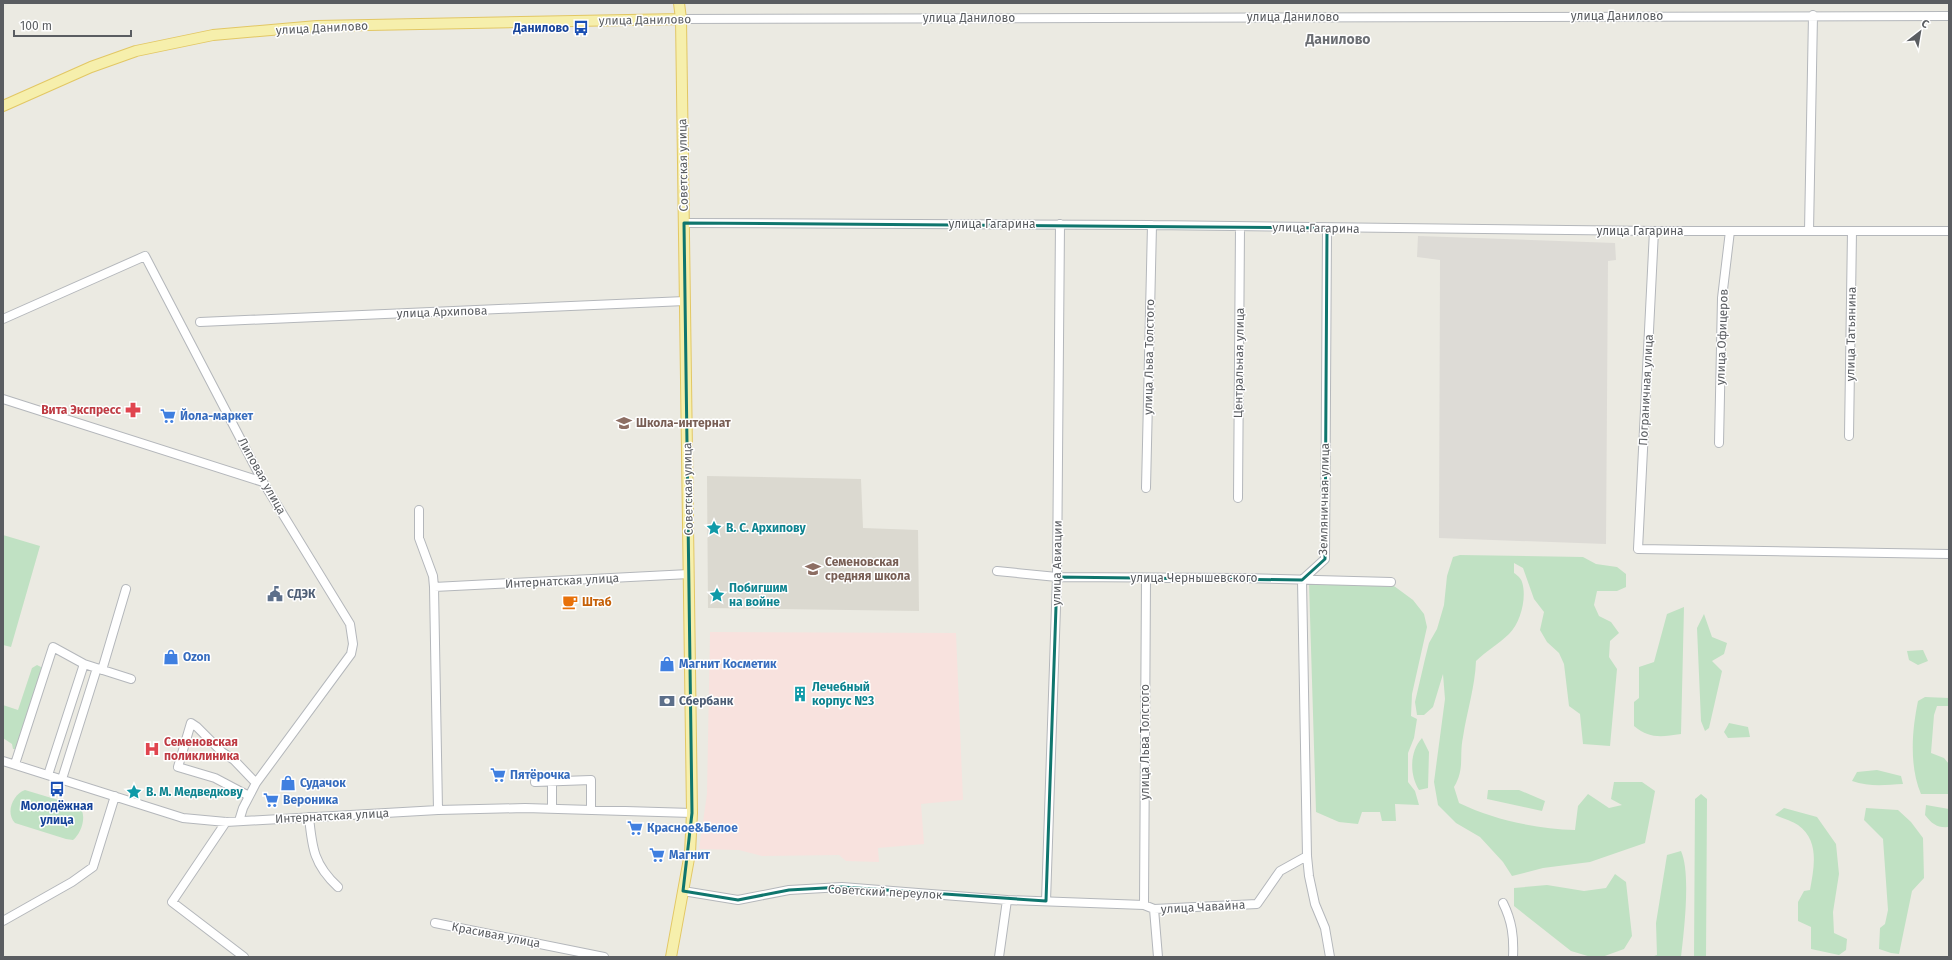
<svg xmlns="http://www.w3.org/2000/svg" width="1952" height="960" viewBox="0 0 1952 960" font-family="'Fira Sans',sans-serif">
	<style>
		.industrial { fill: #dddbd6 }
		.education { fill: #dbd9d0 }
		.medical { fill: #f8e2de }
		.green { fill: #c0e1c3 }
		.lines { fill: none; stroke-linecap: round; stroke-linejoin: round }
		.minor-casing { stroke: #b4b7bb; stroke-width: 10 }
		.major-casing { stroke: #e2c764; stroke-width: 12 }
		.minor { stroke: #fff; stroke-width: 8 }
		.major { stroke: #f6efac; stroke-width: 10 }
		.marked { fill: none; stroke: #0f766e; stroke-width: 3; stroke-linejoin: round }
		.labels { text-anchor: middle; stroke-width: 3; stroke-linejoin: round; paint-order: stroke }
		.street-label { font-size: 12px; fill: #5a5d61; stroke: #fff }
		.transit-label { font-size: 12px; font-weight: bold; fill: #164399; stroke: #fff; text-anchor: end }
		.health-label { font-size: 12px; font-weight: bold; fill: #be3a42; stroke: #fff; text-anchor: end }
		.shop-label { font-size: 12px; font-weight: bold; fill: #366cbe; stroke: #fff; text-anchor: start }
		.education-label { font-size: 12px; font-weight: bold; fill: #785e54; stroke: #fff; text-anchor: start }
		.culture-label { font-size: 12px; font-weight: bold; fill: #0d838f; stroke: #fff; text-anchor: start }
		.service-label { font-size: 12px; font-weight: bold; fill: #4e5e75; stroke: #fff; text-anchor: start }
		.food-label { font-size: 12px; font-weight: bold; fill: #c56008; stroke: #fff; text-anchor: start }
		.quarter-label { font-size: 14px; font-weight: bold; fill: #6b6e73; stroke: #fff }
	</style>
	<rect width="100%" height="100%" fill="#ebeae2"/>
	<!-- industrial -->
	<path class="industrial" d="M 1418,236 L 1615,243 L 1616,260 L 1608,261 L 1606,544 L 1439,538 L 1440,260 L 1417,257 Z"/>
	<!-- education -->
	<path class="education" d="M 707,476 L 861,479 L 863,528 L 918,530 L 919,611 L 708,608 Z"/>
	<!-- medical -->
	<path class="medical" d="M 710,632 L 956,633 L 963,800 L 921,804 L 924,844 L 878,848 L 879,862 L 846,861 L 839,855 L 762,856 L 739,850 L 699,849 L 707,794 Z"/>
	<!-- green -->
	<path class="green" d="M 3,535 L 40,546 L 11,647 L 3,645 Z
		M 1460,555 L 1583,557 L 1596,564 L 1617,567 L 1626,574 L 1626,587 L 1617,591 L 1597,591 L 1594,605 L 1599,616 L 1611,622 L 1619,633 L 1610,641 L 1609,657 L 1617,669 L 1610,746 L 1583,744 L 1580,714 L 1569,706 L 1564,664 L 1559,653 L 1547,642 L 1540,630 L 1544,612 L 1534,599 L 1523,568 L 1514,563 L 1514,573 C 1517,575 1521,578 1522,582 C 1527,597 1521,622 1509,634 C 1499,644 1486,651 1476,661 C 1475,687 1467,711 1463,737 C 1459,756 1465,769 1454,787 L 1459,803 C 1494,820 1537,829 1575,830 L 1578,806 L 1588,794 L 1609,808 L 1622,805 L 1611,799 L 1614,782 L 1642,782 L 1655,791 L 1645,843 L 1590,862 L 1543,868 L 1512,876 L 1503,862 L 1480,837 L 1456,823 L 1438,805 L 1434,782 L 1445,699 L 1443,674 L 1433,707 L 1424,715 L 1417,715 L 1415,702 L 1425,659 L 1429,643 L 1437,629 L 1444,605 L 1447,576 L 1453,557 Z
		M 1309,583 L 1394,586 L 1413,600 L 1424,614 L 1427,627 L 1412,694 L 1411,716 L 1417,719 L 1414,738 L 1408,753 L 1408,782 L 1415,791 L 1419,805 L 1395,804 L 1396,821 L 1382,821 L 1380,812 L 1362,812 L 1358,824 L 1339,822 L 1316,812 Z
		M 1684,607 L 1681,734 C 1661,737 1650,739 1634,726 L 1634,702 L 1639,698 L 1639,667 L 1654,662 L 1667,614 Z
		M 1704,614 L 1712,637 L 1727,643 L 1724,654 L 1712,661 L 1722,671 L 1709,728 L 1705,731 L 1701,721 L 1697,628 Z
		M 1923,650 L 1928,661 L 1918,665 L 1909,660 L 1907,651 Z
		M 37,665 L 43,668 L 16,749 L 13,749 L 12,744 L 3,738 L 3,705 L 18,710 L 32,668 Z
		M 1925,697 L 1949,698 L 1949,706 L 1937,706 L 1934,715 L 1931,753 L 1944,758 L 1949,764 L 1949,794 L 1921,794 C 1909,766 1912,730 1918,701 Z
		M 1729,723 L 1748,727 L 1750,737 L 1728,738 L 1724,732 Z
		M 1422,738 L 1429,752 L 1428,788 L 1419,790 C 1409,774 1410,751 1422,738 Z
		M 1877,770 L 1901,776 L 1903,784 C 1885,785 1869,787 1852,781 L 1857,772 Z
		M 25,790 L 78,806 C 88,813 82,833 73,840 L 66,839 L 15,823 C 5,813 13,794 25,790 Z
		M 1488,790 L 1519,790 L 1545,801 L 1542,811 L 1487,799 Z
		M 1701,794 L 1707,799 L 1706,957 L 1694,957 L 1695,799 Z
		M 1926,805 L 1949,809 L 1949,827 C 1937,828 1932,824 1925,815 Z
		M 1784,808 L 1817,817 L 1836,844 L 1839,874 L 1833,912 L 1834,933 L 1847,939 L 1846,950 L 1839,955 L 1811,949 L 1811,927 L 1798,921 L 1798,902 L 1804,891 L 1810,890 C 1814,867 1820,841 1798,825 C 1792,821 1782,818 1775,815 Z
		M 1866,808 L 1898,810 L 1911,822 L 1923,838 L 1924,878 L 1912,891 L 1899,954 L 1891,953 L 1879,949 L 1880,928 L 1885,924 L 1888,910 L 1883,839 L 1864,820 Z
		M 1681,851 C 1691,873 1684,931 1681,957 L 1651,957 L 1657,955 L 1656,923 L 1667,855 Z
		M 1615,874 L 1626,882 L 1632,936 L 1624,949 L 1602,957 L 1591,957 L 1571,951 L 1514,906 L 1514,888 L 1547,885 L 1584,891 L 1606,888 Z"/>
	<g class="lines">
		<defs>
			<path id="minor" d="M 681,19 L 1949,16
				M 684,223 L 1152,225 L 1654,231 L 1949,231
				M 1327,228 L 1325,559 L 1302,580 L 1307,856 L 1309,876 L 1315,904 L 1325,928 L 1330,957
				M 1654,231 L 1638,549 L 1949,554
				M 1809,231 L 1813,15
				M 3,319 L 145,256 L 263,482 L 350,624 L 353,644 L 351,654 L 256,783 L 243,808 L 239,821
				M 200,322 L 685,301
				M 3,399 L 263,482
				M 1849,436 L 1852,231
				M 1719,443 L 1722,298 L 1730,231
				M 1146,488 L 1152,225
				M 1238,498 L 1240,227
				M 419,510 L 419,538 L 433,576 L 434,587 L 438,810
				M 997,571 L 1057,577 L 1241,578 L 1391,582
				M 434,587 L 689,574
				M 84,664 L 131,679
				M 102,670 L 126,589
				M 3,761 L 183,818 L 226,822 L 438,810 L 525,808 L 692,813
				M 15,764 L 53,647 L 84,664 L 48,775
				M 62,779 L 97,668
				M 535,782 L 591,780 L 591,810
				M 249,796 L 215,778 L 178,767 L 191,723 L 197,727 L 222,752 L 234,760 L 256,783
				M 552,809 L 552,781
				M 309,817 C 312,848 314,865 338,887
				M 226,822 L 172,902 L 244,957
				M 683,891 L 738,900 L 789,890 L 842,887 L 1007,900 L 1144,905 L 1154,909 L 1257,904 L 1280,871 L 1307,856
				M 1046,901 L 1057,577 L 1060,224
				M 1503,903 C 1512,921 1514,937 1513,957
				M 1144,905 L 1146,579
				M 1154,909 L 1158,957
				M 3,921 L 72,882 L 93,867 L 115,796
				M 435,923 L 604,957
				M 999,957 L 1007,900"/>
			<path id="major" d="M 3,106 L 91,67 L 136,51 L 213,35 L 317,26 L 681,19
				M 671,957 L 690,853 L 692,813 L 681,19 L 679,3"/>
		</defs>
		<!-- minor casing -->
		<use href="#minor" class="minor-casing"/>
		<!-- major casing -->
		<use href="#major" class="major-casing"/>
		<!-- minor -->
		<use href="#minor" class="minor"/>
		<!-- major -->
		<use href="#major" class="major"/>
	</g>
	<!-- marked area -->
	<path class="marked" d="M 684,223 L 1327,228 L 1325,559 L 1302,580 L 1057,577 L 1046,901 L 842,887 L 789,890 L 738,900 L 683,891 L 692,813 Z"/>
	<!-- icons -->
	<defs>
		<symbol id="bus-bare" viewBox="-9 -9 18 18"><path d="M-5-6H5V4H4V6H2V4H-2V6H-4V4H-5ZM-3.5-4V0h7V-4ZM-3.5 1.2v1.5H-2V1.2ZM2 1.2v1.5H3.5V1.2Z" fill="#1a4fb4" stroke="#fff" stroke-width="2.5" paint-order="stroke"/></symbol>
		<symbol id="pharmacy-bare" viewBox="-9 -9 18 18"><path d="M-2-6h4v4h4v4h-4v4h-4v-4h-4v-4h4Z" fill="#e0444e" stroke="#fff" stroke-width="2.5" paint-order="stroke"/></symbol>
		<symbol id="supermarket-bare" viewBox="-9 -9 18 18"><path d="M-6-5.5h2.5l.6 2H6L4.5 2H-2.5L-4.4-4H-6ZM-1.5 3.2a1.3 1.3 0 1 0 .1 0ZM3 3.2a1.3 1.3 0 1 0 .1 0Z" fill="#3f7fe0" stroke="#fff" stroke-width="2.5" paint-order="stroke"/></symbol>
		<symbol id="school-bare" viewBox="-9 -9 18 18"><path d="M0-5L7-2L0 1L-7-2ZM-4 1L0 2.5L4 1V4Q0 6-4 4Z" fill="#8d6e63" stroke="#fff" stroke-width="2.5" paint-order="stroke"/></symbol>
		<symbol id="sight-bare" viewBox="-9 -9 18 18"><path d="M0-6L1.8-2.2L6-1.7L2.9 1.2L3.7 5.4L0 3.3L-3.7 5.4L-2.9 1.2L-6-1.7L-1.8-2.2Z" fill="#0f9aa8" stroke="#fff" stroke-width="2.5" paint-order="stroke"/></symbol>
		<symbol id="civic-bare" viewBox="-9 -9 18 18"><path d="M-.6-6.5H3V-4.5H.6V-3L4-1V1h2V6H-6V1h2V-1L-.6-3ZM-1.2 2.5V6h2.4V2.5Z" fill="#5c6f8a" stroke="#fff" stroke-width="2.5" paint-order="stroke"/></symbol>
		<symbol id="cafe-bare" viewBox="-9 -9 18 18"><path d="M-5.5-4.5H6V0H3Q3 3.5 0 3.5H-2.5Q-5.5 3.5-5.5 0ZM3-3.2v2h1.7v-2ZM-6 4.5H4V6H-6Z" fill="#e8710a" stroke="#fff" stroke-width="2.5" paint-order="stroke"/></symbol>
		<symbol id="shop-bare" viewBox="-9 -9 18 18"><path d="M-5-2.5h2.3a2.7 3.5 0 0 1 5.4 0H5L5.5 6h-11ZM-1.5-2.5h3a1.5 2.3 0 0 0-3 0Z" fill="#3f7fe0" stroke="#fff" stroke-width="2.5" paint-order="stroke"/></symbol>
		<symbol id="building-bare" viewBox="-9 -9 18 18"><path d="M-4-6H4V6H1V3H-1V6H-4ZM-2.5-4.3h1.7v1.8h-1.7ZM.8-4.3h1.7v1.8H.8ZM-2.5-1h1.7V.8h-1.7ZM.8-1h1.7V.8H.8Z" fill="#0f9aa8" stroke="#fff" stroke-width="2.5" paint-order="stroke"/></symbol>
		<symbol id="bank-bare" viewBox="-9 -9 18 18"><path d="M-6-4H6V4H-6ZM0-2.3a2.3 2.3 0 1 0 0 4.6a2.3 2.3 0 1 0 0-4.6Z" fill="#5c6f8a" stroke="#fff" stroke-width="2.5" paint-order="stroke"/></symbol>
		<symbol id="hospital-bare" viewBox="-9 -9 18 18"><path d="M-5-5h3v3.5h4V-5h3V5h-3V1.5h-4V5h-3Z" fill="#e0444e" stroke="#fff" stroke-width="2.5" paint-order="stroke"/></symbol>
	</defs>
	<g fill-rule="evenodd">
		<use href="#bus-bare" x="570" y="17" width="22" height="22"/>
		<use href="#pharmacy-bare" x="122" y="399" width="22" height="22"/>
		<use href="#supermarket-bare" x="157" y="405" width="22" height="22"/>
		<use href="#school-bare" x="613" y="412" width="22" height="22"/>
		<use href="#sight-bare" x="703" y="517" width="22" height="22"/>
		<use href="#school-bare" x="802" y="558" width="22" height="22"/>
		<use href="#civic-bare" x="264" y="583" width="22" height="22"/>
		<use href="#sight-bare" x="706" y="584" width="22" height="22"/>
		<use href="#cafe-bare" x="559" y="591" width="22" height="22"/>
		<use href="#shop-bare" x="160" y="646" width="22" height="22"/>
		<use href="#shop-bare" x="656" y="653" width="22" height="22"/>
		<use href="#building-bare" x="789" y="683" width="22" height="22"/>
		<use href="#bank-bare" x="656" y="690" width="22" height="22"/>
		<use href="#hospital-bare" x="141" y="738" width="22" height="22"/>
		<use href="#supermarket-bare" x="487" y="764" width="22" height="22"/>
		<use href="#shop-bare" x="277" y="772" width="22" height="22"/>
		<use href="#bus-bare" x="46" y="778" width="22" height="22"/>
		<use href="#sight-bare" x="123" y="781" width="22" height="22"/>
		<use href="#supermarket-bare" x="260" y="789" width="22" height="22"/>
		<use href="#supermarket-bare" x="624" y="817" width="22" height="22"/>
		<use href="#supermarket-bare" x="646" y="844" width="22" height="22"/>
	</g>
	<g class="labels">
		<!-- street labels -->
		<g class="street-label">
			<text x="1617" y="20">улица Данилово</text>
			<text x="1293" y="21">улица Данилово</text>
			<text x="969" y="22">улица Данилово</text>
			<text transform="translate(645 20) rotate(-1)" y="4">улица Данилово</text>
			<text transform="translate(322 28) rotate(-3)" y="4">улица Данилово</text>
			<text transform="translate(683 165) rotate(-91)" y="4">Советская улица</text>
			<text x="992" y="228">улица Гагарина</text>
			<text transform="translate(1316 228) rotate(1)" y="4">улица Гагарина</text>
			<text x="1640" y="235">улица Гагарина</text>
			<text transform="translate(442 312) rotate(-2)" y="4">улица Архипова</text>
			<text transform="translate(1851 334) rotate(-89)" y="4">улица Татьянина</text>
			<text transform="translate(1722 337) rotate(-88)" y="4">улица Офицеров</text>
			<text transform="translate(1149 357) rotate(-89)" y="4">улица Льва Толстого</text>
			<text transform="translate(1239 363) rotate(-89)" y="4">Центральная улица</text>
			<text transform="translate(1646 390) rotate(-87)" y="4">Пограничная улица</text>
			<text transform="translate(262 476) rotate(61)" y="4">Липовая улица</text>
			<text transform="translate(688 489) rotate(-91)" y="4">Советская улица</text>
			<text transform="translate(1324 499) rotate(-89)" y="4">Земляничная улица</text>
			<text transform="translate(1057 563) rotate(-89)" y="4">улица Авиации</text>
			<text x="1194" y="582">улица Чернышевского</text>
			<text transform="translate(562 581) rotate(-3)" y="4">Интернатская улица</text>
			<text transform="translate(1145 742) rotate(-90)" y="4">улица Льва Толстого</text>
			<text transform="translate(332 816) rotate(-3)" y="4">Интернатская улица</text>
			<text transform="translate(885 892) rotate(3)" y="4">Советский переулок</text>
			<text transform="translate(1203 907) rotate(-3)" y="4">улица Чавайна</text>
			<text transform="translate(496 935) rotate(11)" y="4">Красивая улица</text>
		</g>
		<!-- transit labels -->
		<g class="transit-label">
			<text x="569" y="32">Данилово</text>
			<text x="57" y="810" text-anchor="middle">Молодёжная<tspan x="57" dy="14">улица</tspan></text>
		</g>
		<!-- health labels -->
		<g class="health-label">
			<text x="121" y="414">Вита Экспресс</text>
			<text x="164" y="746" text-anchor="start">Семеновская<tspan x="164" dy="14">поликлиника</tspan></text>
		</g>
		<!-- shop labels -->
		<g class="shop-label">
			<text x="180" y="420">Йола-маркет</text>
			<text x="183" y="661">Ozon</text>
			<text x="679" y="668">Магнит Косметик</text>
			<text x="510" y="779">Пятёрочка</text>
			<text x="300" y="787">Судачок</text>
			<text x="283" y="804">Вероника</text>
			<text x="647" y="832">Красное&amp;Белое</text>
			<text x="669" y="859">Магнит</text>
		</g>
		<!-- education labels -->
		<g class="education-label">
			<text x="636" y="427">Школа-интернат</text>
			<text x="825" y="566">Семеновская<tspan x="825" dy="14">средняя школа</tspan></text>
		</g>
		<!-- culture labels -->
		<g class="culture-label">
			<text x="726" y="532">В. С. Архипову</text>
			<text x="729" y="592">Побигшим<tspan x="729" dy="14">на войне</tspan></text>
			<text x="812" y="691">Лечебный<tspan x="812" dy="14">корпус №3</tspan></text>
			<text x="146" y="796">В. М. Медведкову</text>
		</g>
		<!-- service labels -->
		<g class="service-label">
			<text x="287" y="598">СДЭК</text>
			<text x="679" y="705">Сбербанк</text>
		</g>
		<!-- food labels -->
		<g class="food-label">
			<text x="582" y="606">Штаб</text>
		</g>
		<!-- quarter labels -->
		<g class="quarter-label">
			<text x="1338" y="44">Данилово</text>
		</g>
	</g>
	<!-- border -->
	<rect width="1952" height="960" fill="none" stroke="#5a5d61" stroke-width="8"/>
	<!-- north arrow -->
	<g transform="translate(1920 32) rotate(31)" stroke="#ffffff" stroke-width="3" paint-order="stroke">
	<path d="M0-3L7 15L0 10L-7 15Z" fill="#5a5d61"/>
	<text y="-6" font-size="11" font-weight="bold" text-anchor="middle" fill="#5a5d61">С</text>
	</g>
	<!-- scale -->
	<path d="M14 30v6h117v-6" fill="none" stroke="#5a5d61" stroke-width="2"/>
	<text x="20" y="30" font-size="12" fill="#5a5d61" stroke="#ffffff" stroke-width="3" paint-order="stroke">100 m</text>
</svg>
